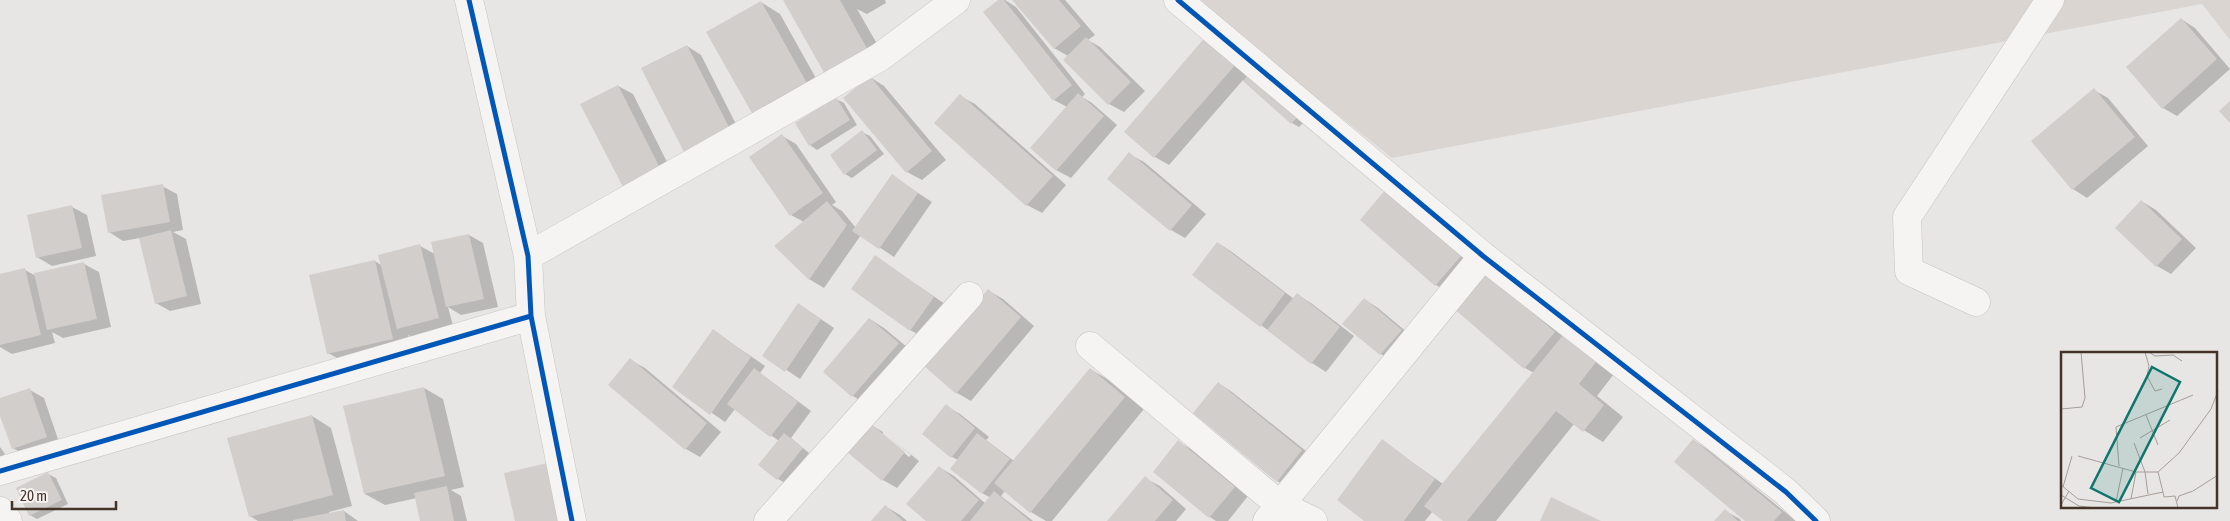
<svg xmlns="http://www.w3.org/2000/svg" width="2230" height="521" viewBox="0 0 2230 521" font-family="'Asap Condensed',sans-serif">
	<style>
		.built { fill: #dbd5d2 }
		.shadow { fill: #0003 }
		.building { fill: #d1cecc }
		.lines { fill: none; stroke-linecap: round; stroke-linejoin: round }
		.minor-casing { stroke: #c6c4c2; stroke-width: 29 }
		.tertiary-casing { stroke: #c6c4c2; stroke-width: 29 }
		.minor { stroke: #f5f4f2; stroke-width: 28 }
		.tertiary { stroke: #f5f4f2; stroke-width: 28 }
		.cycleway-casing { stroke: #f8f3f1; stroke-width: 8 }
		.cycleway { stroke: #0057b8; stroke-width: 5 }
		.inset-road { fill: none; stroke: #a69e99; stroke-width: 1 }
		.view { fill: #0f766e; fill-opacity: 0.15; stroke: #0f766e; stroke-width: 2.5 }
		.inset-edge { fill: none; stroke: #433329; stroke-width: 2.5 }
	</style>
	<rect width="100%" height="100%" fill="#e8e6e4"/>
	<!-- built -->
	<path class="built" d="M 1194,0 L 2230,0 L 2230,40 L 2202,4 L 1392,158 Z"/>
	<!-- shadow -->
	<path class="shadow" d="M 785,0 L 885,0 L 886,3 L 867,14 L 857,9 L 888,63 Z
		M 1000,0 L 1005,0 L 1016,7 L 1085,94 L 1082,97 L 1092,103 L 1117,125 L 1071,178 L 1056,170 L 1067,107 L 1054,100 Z
		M 1014,0 L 1065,0 L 1095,35 L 1088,40 L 1100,47 L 1145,91 L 1124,112 L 1109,104 L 1065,60 L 1068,56 L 1054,48 Z
		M 761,2 L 780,14 L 826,96 L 707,32 Z
		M 2181,19 L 2195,28 L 2230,69 L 2177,116 L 2163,108 Z
		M 1207,37 L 1310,116 L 1299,127 L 1292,123 L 1243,80 L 1169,165 L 1155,157 L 1126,132 Z
		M 687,46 L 701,55 L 744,140 L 701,162 Z
		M 870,77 L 884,86 L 946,160 L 922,180 L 907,172 Z
		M 618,86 L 633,94 L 674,176 L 638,194 Z
		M 2094,90 L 2108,98 L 2148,146 L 2087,198 L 2073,189 Z
		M 960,96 L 975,104 L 1066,185 L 1042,213 L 1027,205 Z
		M 836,99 L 844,103 L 857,125 L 817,150 L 810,145 Z
		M 862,132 L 870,136 L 884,154 L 852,178 L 845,174 Z
		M 782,136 L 796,144 L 836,202 L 832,205 L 842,211 L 856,228 L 892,176 L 932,202 L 894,257 L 861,235 L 824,288 L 809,279 L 804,222 L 791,215 Z
		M 1129,154 L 1144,162 L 1206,214 L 1185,238 L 1171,230 Z
		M 162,186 L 177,194 L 183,230 L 173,232 L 186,239 L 201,304 L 170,311 L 156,303 L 140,238 L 123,241 L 109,232 Z
		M 1386,191 L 1475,264 L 1450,293 L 1436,285 Z
		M 2141,201 L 2156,210 L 2196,248 L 2171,274 L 2157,266 Z
		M 72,207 L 87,215 L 96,256 L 52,266 L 37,257 Z
		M 469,235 L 483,243 L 498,307 L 461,315 L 448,307 L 453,326 L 412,337 L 408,335 L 412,350 L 348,364 L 328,353 L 375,261 L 381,265 L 420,246 L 435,254 Z
		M 1218,243 L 1232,252 L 1294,299 L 1297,295 L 1311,303 L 1354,336 L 1326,372 L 1312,363 L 1194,275 Z
		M 876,257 L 948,306 L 925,338 L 910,330 Z
		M 84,264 L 99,272 L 111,327 L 63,338 L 52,332 L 55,343 L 12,354 L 0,347 L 0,276 L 25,270 L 36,276 Z
		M 1498,280 L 1566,338 L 1614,374 L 1597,396 L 1623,417 L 1603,442 L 1574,424 L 1496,521 L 1445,521 L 1433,511 L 1425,521 L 1366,521 L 1382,441 L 1443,484 L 1534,373 L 1525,368 Z
		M 989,291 L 1003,299 L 1034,326 L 971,401 L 957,393 L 925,366 Z
		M 1364,299 L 1378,308 L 1415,339 L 1395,363 L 1381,354 L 1344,324 Z
		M 812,313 L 834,328 L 800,379 L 764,355 Z
		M 870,319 L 884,328 L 913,352 L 867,405 L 853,396 L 824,372 Z
		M 714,331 L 765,366 L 760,373 L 811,411 L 791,438 L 809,453 L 785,483 L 778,479 L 779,441 L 735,409 L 725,422 L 674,387 Z
		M 630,360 L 645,368 L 721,432 L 700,457 L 686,449 Z
		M 1090,369 L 1109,380 L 1144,409 L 1052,521 L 1046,521 L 1031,512 L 1005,491 L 1001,496 L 1033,521 L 927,521 L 939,467 L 954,476 L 986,504 L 991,498 L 982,493 L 958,460 L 952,457 L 946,406 L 960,414 L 989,437 L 986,440 L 1014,461 Z
		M 1218,383 L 1232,392 L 1316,459 L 1292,489 L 1277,481 Z
		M 424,388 L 443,399 L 464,487 L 451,490 L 461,496 L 467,521 L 422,521 L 417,498 L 385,505 L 365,494 Z
		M 30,390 L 44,398 L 60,445 L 27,456 L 13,448 L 0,412 L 0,400 Z
		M 312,416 L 331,428 L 352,506 L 329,512 L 329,514 L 344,511 L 358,521 L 258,521 L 250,516 Z
		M 871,425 L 883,432 L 883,435 L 909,457 L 911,455 L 883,432 L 919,461 L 897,488 L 883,480 Z
		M 1693,440 L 1707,449 L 1796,521 L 1747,521 Z
		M 1178,442 L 1193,450 L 1248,496 L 1228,521 L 1216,521 L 1210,517 L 1154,472 Z
		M 0,447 L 5,454 L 0,458 Z
		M 48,474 L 56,478 L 68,504 L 37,519 L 30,515 Z
		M 1145,478 L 1160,486 L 1186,509 L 1176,521 L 1108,521 Z
		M 885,506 L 900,515 L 907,521 L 872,521 Z
		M 1725,511 L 1740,519 L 1741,521 L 1716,521 Z"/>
	<!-- building -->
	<path class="building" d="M 783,0 L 840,0 L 869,52 L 826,76 Z
		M 998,0 L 1004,0 L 1072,85 L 1053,101 L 983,12 Z
		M 1012,0 L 1059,0 L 1081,26 L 1054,49 Z
		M 761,1 L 808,85 L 753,115 L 706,32 Z
		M 2181,18 L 2217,59 L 2162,109 L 2126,67 Z
		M 1207,35 L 1238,62 L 1154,158 L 1124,132 Z
		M 1086,37 L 1131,82 L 1108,105 L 1063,60 Z
		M 687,45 L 731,131 L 685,154 L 641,68 Z
		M 1254,67 L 1303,111 L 1291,124 L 1243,81 Z
		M 870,76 L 932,151 L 906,173 L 843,98 Z
		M 618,85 L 660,168 L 623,187 L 580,104 Z
		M 2094,88 L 2135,137 L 2072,190 L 2031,141 Z
		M 1078,93 L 1104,116 L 1056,171 L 1030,148 Z
		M 960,94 L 1053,176 L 1026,206 L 934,123 Z
		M 836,97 L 850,120 L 809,146 L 795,123 Z
		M 2230,101 L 2230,123 L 2219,111 Z
		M 862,130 L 877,150 L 844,175 L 830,155 Z
		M 782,134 L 823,193 L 790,216 L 749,157 Z
		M 1129,152 L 1192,205 L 1170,231 L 1107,179 Z
		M 892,174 L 918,193 L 879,249 L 852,231 Z
		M 163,184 L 170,222 L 108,233 L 101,195 Z
		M 1386,189 L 1462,255 L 1435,286 L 1360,220 Z
		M 2141,200 L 2182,239 L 2156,267 L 2115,228 Z
		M 827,201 L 847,225 L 809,280 L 774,246 Z
		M 72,205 L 82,248 L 36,258 L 27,215 Z
		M 171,230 L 187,296 L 155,304 L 139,238 Z
		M 469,234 L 484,299 L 446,307 L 431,242 Z
		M 1217,242 L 1285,293 L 1260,327 L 1192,275 Z
		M 420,244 L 439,318 L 397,329 L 378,255 Z
		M 875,255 L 934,297 L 910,331 L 851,289 Z
		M 375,260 L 393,339 L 327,354 L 309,275 Z
		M 84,262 L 97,319 L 47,330 L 34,273 Z
		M 25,268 L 41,335 L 0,345 L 0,274 Z
		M 1483,270 L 1555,332 L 1524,369 L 1452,307 Z
		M 988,289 L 1021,317 L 956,394 L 924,366 Z
		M 1297,293 L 1340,327 L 1311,364 L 1267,330 Z
		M 1364,298 L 1402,330 L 1380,355 L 1342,324 Z
		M 798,303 L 821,319 L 785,372 L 762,356 Z
		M 869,318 L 899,343 L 852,397 L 823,372 Z
		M 713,329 L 751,357 L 710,415 L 672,387 Z
		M 1563,335 L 1596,362 L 1579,384 L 1604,405 L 1583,432 L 1556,411 L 1467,521 L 1443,521 L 1424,506 Z
		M 630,358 L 707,423 L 685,450 L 608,385 Z
		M 754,368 L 798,402 L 770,437 L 727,404 Z
		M 1090,368 L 1125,397 L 1030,513 L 994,483 Z
		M 1218,382 L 1302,450 L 1277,482 L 1193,413 Z
		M 424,387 L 445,476 L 364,494 L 343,406 Z
		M 30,388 L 47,437 L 12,449 L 0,416 L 0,398 Z
		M 946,404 L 975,428 L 951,458 L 922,434 Z
		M 312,415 L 333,495 L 249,517 L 227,438 Z
		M 871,424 L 905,452 L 882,481 L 847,452 Z
		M 784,433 L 803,448 L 777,480 L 758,465 Z
		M 977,433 L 1010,459 L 982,494 L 950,469 Z
		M 1382,439 L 1435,479 L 1404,521 L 1364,521 L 1337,500 Z
		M 1693,439 L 1782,512 L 1774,521 L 1745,521 L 1674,462 Z
		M 1178,440 L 1235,487 L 1209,518 L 1153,472 Z
		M 548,463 L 560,521 L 515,521 L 504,473 Z
		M 939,466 L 979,500 L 961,521 L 926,521 L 906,504 Z
		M 48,472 L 62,500 L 29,516 L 16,488 Z
		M 1145,476 L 1173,500 L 1155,521 L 1107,521 Z
		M 447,486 L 454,521 L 420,521 L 414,493 Z
		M 994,491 L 1030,521 L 970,521 Z
		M 1551,497 L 1601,521 L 1540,521 Z
		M 885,505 L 903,521 L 871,521 Z
		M 1725,509 L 1738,521 L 1714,521 Z
		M 344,510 L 346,521 L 293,521 L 293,520 Z"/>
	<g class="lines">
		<defs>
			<path id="minor" d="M 469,0 L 528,256 L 531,316 L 572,521
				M 1178,0 L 1483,256 L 1786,492 L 1816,521
				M 528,256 L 880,57 L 956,0
				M 1976,302 L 1909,271 L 1907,217 L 2050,0
				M 1090,346 L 1281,506 L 1313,521
				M 0,471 L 531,316
				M 768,521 L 969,296
				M 1267,521 L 1483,256"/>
			<path id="tertiary" d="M 0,511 L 8,521"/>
		</defs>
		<!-- minor casing -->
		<use href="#minor" class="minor-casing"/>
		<!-- tertiary casing -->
		<use href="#tertiary" class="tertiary-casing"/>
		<!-- minor -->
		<use href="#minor" class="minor"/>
		<!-- tertiary -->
		<use href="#tertiary" class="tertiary"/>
		<defs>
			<path id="cycleway" d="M 469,0 L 528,256 L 531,316 L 572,521
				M 1178,0 L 1483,256 L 1786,492 L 1816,521
				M 0,471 L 531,316"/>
		</defs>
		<!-- cycleway casing -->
		<use href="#cycleway" class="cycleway-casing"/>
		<!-- cycleway -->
		<use href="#cycleway" class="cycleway"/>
	</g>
	<!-- overview -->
	<g transform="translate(2061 352)">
		<rect width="156" height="156" fill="#e8e6e4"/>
		<path class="inset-road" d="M 84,0 L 88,14 L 86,24 L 94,39 L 101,37M 88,0 L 94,4 L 112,3 L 121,9M 0,57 L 21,55 L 24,46 L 20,0M 85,63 L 97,93M 79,86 L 109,68M 73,91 L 84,120 L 87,142M 17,104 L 75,120 L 97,120M 58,114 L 55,75 L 132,43M 0,133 L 17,147 L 50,151 L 102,140 L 97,120 L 118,101 L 150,57 L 157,39M 2,135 L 11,104M 102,140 L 103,145 L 114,144 L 117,156M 0,143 L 18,154 L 34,156M 70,147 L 75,120M 116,149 L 118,144 L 132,139 L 157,123M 55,150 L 62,116M 0,153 L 8,139"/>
		<path class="view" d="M 91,15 L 119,30 L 58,150 L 30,136 Z"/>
		<rect width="156" height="156" class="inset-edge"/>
	</g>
	<!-- scale -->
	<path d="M12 501v8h104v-8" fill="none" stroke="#433329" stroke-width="2.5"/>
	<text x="20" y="501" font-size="15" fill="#433329" stroke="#f8f3f1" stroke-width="4" paint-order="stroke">20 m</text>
</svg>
